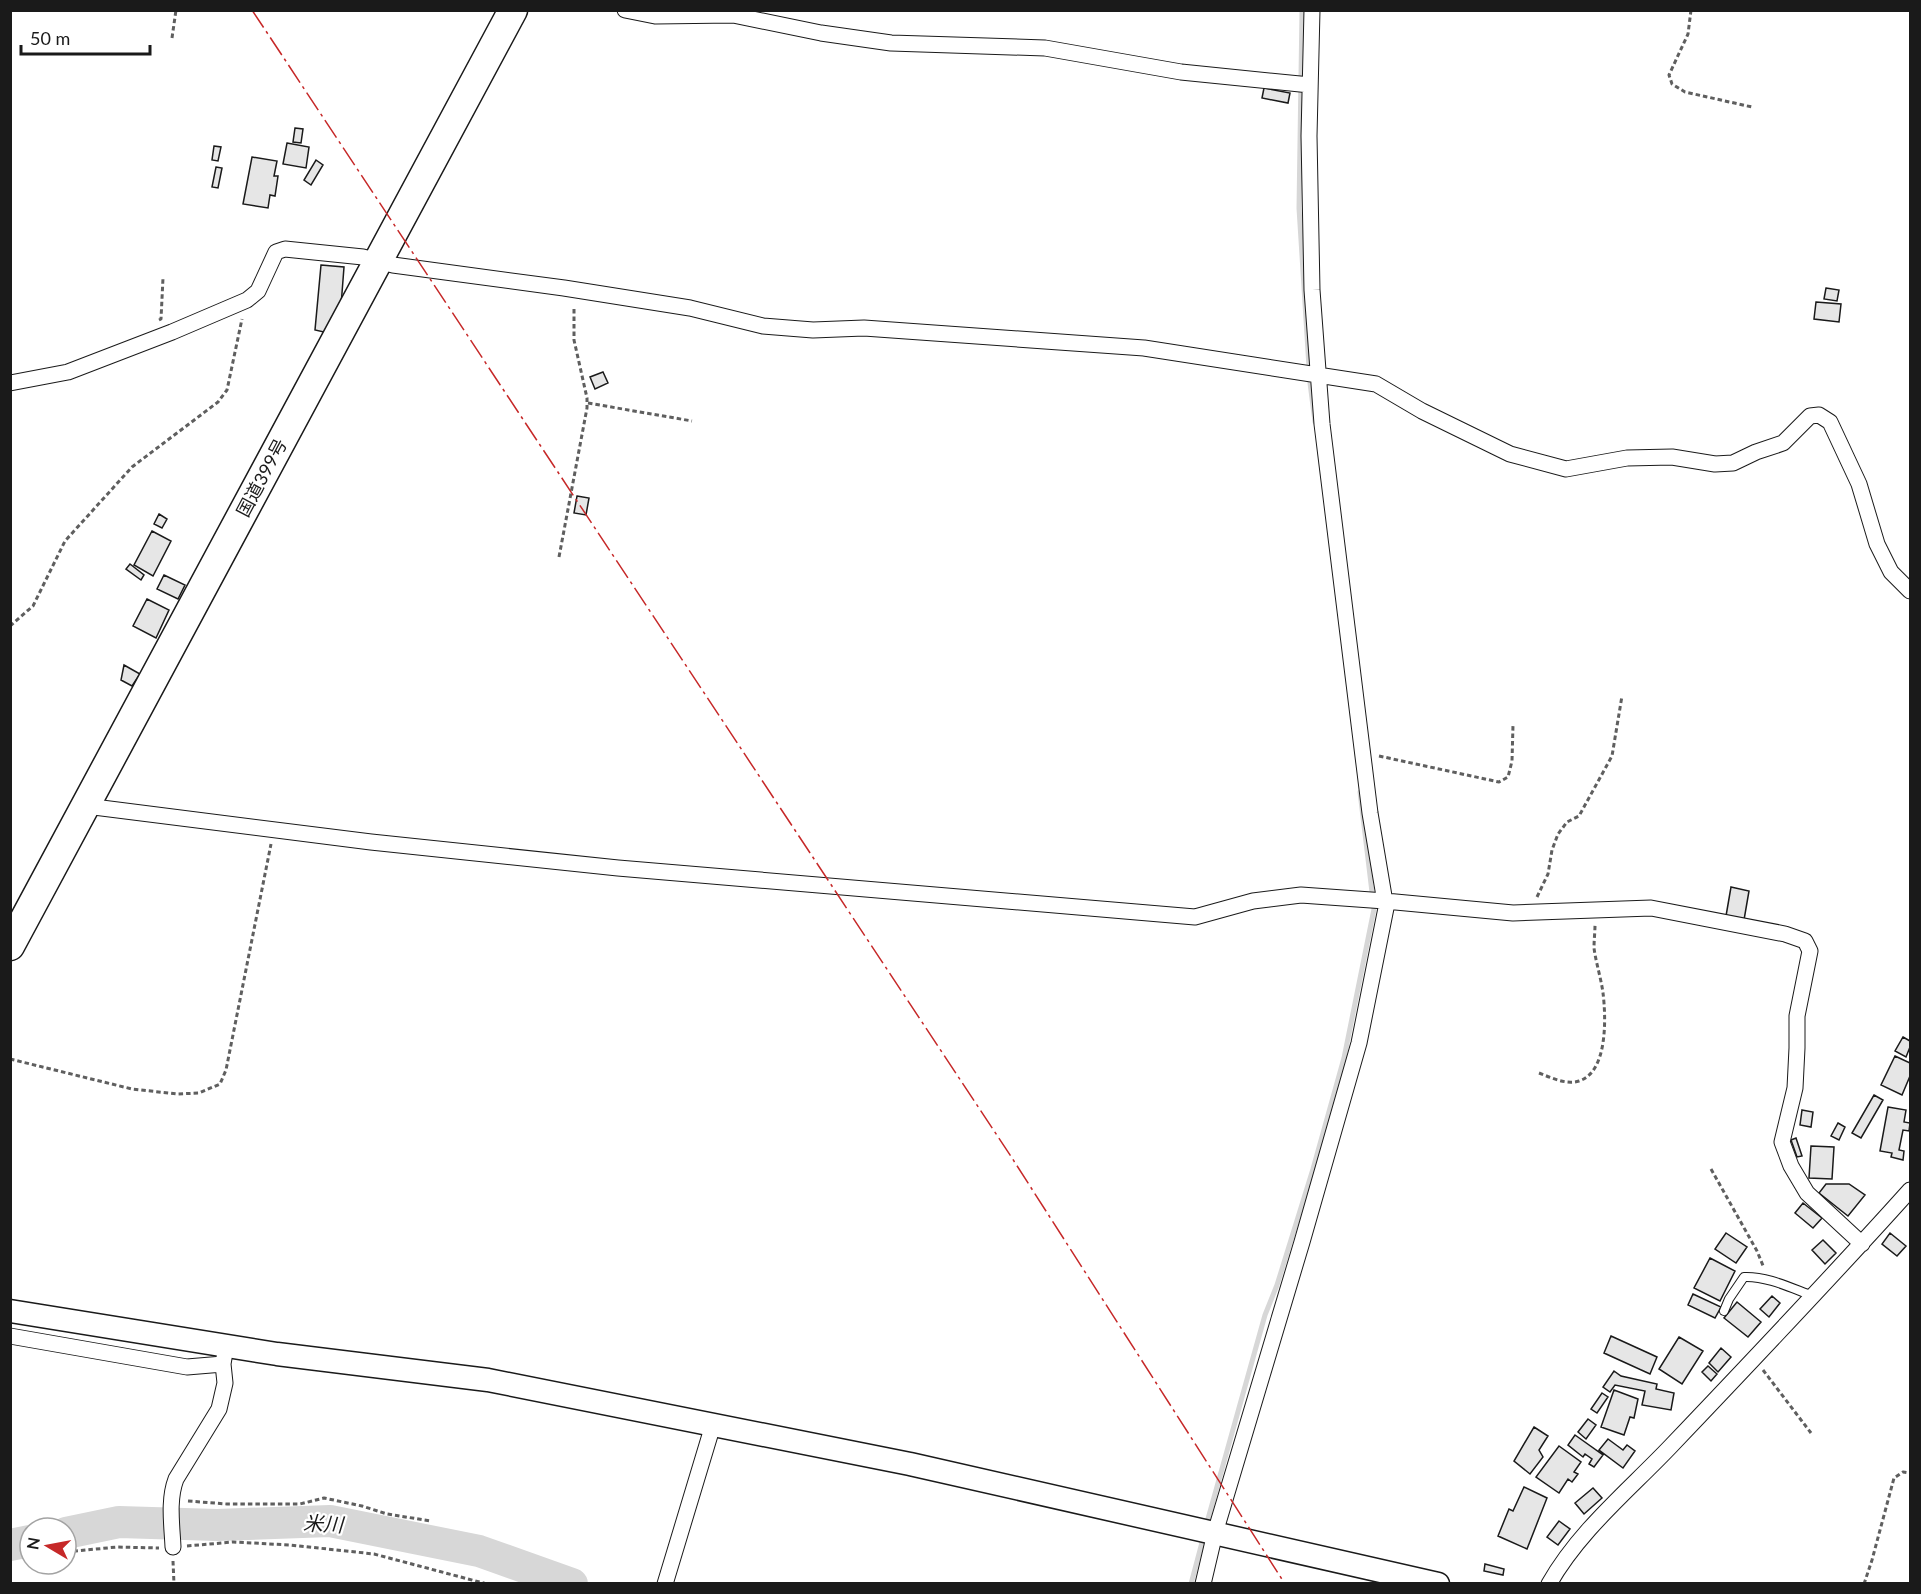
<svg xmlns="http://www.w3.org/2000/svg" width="1921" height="1594" viewBox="0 0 1921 1594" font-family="Lato,'Noto Sans JP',sans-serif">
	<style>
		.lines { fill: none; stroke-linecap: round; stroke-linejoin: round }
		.stream { stroke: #d7d7d7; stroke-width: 5 }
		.river { stroke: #d7d7d7; stroke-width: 32 }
		.building { fill: #e6e6e6; stroke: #1a1a1a; stroke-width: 1.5 }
		.lane-casing { stroke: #1a1a1a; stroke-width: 10 }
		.street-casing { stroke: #1a1a1a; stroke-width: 17 }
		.secondary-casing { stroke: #1a1a1a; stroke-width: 25 }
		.highway-casing { stroke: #1a1a1a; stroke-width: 31 }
		.path { stroke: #5f5f5f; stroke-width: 3; stroke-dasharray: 4.5 3; stroke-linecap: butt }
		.lane { stroke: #fff; stroke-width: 8 }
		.street { stroke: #fff; stroke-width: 15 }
		.secondary { stroke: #fff; stroke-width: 22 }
		.highway { stroke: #fff; stroke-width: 28 }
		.power { stroke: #c62828; stroke-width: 1.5; stroke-dasharray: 21 4.5 3 4.5; stroke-linecap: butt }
		.labels { text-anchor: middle; stroke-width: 4.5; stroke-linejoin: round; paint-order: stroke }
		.street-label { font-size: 18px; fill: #1a1a1a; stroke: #fff }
		.water-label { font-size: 20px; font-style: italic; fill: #1a1a1a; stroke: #fff }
	</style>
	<rect width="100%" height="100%" fill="#fff"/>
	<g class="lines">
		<!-- stream -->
		<path class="stream" d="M 1302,10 L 1299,208 L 1310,383 L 1315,422
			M 1206,1526 L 1265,1315 L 1277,1285 L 1313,1169 L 1344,1058 L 1374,909 L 1360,792
			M 1191,1584 L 1204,1535"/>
		<!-- river -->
		<path class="river" d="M 66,1533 L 119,1522 L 217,1525 L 330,1521 L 479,1551 L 572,1584
			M 10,1545 L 30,1541"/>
	</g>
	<!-- building -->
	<path class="building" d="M 1264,88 L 1290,93 L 1288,103 L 1262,98 Z
		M 295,128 L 303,129 L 301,143 L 293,142 Z
		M 287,143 L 309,147 L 306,168 L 283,164 Z
		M 214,146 L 221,147 L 218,161 L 212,160 Z
		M 252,157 L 277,161 L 274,176 L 278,176 L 275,196 L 270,195 L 268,208 L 243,204 Z
		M 316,160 L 323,165 L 311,185 L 304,180 Z
		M 216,167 L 222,168 L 218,188 L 212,187 Z
		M 321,265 L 344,267 L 341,306 L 328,333 L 315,330 Z
		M 1826,288 L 1839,290 L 1837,301 L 1824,299 Z
		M 1816,302 L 1841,304 L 1839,322 L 1814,319 Z
		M 603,372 L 608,383 L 595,389 L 590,377 Z
		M 577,496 L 589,498 L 586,515 L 574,513 Z
		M 159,514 L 167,519 L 162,528 L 154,524 Z
		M 152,531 L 171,541 L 153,576 L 134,565 Z
		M 130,564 L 144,575 L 141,580 L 126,569 Z
		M 164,575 L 185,585 L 178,599 L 157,589 Z
		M 147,599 L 169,610 L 156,638 L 133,626 Z
		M 124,665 L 140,674 L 132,686 L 121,680 Z
		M 1731,887 L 1749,891 L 1744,920 L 1726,916 Z
		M 1903,1037 L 1910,1041 L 1910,1047 L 1906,1057 L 1895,1051 Z
		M 1895,1056 L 1910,1063 L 1910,1076 L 1902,1095 L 1881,1085 Z
		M 1874,1095 L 1883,1100 L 1861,1138 L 1852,1133 Z
		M 1888,1107 L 1906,1110 L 1904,1122 L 1910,1123 L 1909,1131 L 1903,1130 L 1899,1150 L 1904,1151 L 1903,1160 L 1891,1157 L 1892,1153 L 1880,1151 Z
		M 1802,1110 L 1813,1112 L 1811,1127 L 1800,1125 Z
		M 1838,1123 L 1845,1127 L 1839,1140 L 1831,1136 Z
		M 1796,1138 L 1802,1156 L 1797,1157 L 1791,1140 Z
		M 1811,1146 L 1834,1147 L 1832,1179 L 1809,1178 Z
		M 1826,1184 L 1849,1184 L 1865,1195 L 1848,1216 L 1819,1193 Z
		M 1803,1203 L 1822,1218 L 1813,1228 L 1795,1213 Z
		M 1726,1233 L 1747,1247 L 1736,1263 L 1715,1249 Z
		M 1890,1233 L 1906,1246 L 1897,1256 L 1882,1244 Z
		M 1823,1240 L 1836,1253 L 1825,1264 L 1812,1250 Z
		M 1710,1258 L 1735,1271 L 1720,1301 L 1694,1288 Z
		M 1693,1294 L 1721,1307 L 1715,1318 L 1688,1305 Z
		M 1772,1296 L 1780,1303 L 1769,1317 L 1760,1309 Z
		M 1737,1302 L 1761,1322 L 1748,1337 L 1724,1318 Z
		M 1611,1336 L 1657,1357 L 1650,1374 L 1604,1353 Z
		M 1679,1337 L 1703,1351 L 1682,1384 L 1659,1369 Z
		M 1721,1348 L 1731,1357 L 1718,1372 L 1709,1363 Z
		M 1708,1366 L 1717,1374 L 1711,1381 L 1702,1372 Z
		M 1614,1371 L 1621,1376 L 1657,1384 L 1656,1389 L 1674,1393 L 1671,1410 L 1642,1405 L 1645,1391 L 1615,1385 L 1610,1392 L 1603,1387 Z
		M 1614,1390 L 1638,1399 L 1634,1418 L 1630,1417 L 1624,1435 L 1601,1427 Z
		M 1602,1393 L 1608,1397 L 1597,1413 L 1591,1409 Z
		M 1588,1419 L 1596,1425 L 1586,1439 L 1578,1432 Z
		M 1534,1427 L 1548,1436 L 1539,1450 L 1543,1457 L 1530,1474 L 1514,1461 Z
		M 1575,1435 L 1603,1455 L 1594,1467 L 1589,1464 L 1592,1459 L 1585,1454 L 1583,1457 L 1568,1445 Z
		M 1608,1439 L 1623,1450 L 1627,1445 L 1635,1451 L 1623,1468 L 1599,1450 Z
		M 1559,1446 L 1581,1462 L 1574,1472 L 1578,1474 L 1572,1482 L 1568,1479 L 1559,1493 L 1536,1477 Z
		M 1524,1487 L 1547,1498 L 1527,1549 L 1498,1536 L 1509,1509 L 1513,1511 Z
		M 1593,1488 L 1602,1498 L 1584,1514 L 1575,1503 Z
		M 1559,1521 L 1570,1529 L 1558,1545 L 1547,1537 Z
		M 1485,1564 L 1504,1569 L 1503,1575 L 1484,1571 Z"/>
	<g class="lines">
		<defs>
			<path id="lane" d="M 1724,1311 L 1729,1299 L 1744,1277 C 1767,1276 1791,1288 1813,1296"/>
			<path id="street" d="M 625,10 L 655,16 L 733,15 L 821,33 L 891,43 L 1045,48 L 1181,72 L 1310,85
				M 10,383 L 68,372 L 172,332 L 247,300 L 258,291 L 276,252 L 285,249 L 363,257 L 393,265 L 564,288 L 690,308 L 763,326 L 813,330 L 864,328 L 1144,348 L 1376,384 L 1422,411 L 1510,454 L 1566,469 L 1627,458 L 1672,457 L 1715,464 L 1733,463 L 1756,452 L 1783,443 L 1810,416 L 1819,415 L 1830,422 L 1859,484 L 1877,544 L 1891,572 L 1910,591
				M 86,806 L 371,842 L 618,868 L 1195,917 L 1253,901 L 1301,895 L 1385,901 L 1513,913 L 1651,908 L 1785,934 L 1805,941 L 1810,951 L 1797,1016 L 1797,1048 L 1795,1088 L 1782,1142 L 1791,1166 L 1807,1193 L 1862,1244
				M 10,1336 L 187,1367 L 223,1364
				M 173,1547 C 172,1525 168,1500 176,1479 L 219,1409 L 225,1383 L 223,1364 L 226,1346
				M 665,1584 L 713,1425
				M 1203,1584 L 1215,1533 L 1302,1242 L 1359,1043 L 1386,908 L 1370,813 L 1322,424 L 1312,290 L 1309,136 L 1312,10
				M 1549,1584 C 1579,1531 1628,1491 1670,1447 C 1751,1362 1832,1277 1910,1190"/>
			<path id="secondary" d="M 10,1311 L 277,1354 L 488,1380 L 910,1464 L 1438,1584"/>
			<path id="highway" d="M 10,946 L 513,10"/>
		</defs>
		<!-- lane casing -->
		<use href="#lane" class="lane-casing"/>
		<!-- street casing -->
		<use href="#street" class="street-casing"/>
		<!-- secondary casing -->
		<use href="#secondary" class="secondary-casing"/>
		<!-- highway casing -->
		<use href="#highway" class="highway-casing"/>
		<!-- path -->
		<path class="path" d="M 1691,10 L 1688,34 L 1669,75 L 1672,84 L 1685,92 L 1752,107
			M 172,38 L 176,10
			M 159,320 L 161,319 L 163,278
			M 588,403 L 692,421
			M 559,557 L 587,408 L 587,398 L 574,340 L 574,306
			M 10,626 L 33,606 L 65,541 L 132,467 L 218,402 L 227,390 L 242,319
			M 1379,756 L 1499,782 L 1508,777 L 1512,761 L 1513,725
			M 1537,897 L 1548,874 L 1552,850 L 1558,834 L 1567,822 L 1579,816 L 1612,756 L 1622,696
			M 10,1059 L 132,1089 L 177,1094 L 199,1093 L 220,1084 L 226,1070 L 271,844
			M 1539,1073 C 1552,1078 1566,1085 1579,1081 C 1608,1072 1606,1017 1603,993 C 1601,978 1596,963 1594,948 C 1594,940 1595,932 1595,925
			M 1711,1169 L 1757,1251 L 1764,1268
			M 1763,1370 L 1811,1433
			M 188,1501 L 227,1504 L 300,1504 L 324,1498 L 362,1506 L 387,1514 L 431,1521
			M 187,1546 L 233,1542 L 290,1545 L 374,1554 L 487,1584
			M 66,1552 L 117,1547 L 159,1548
			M 173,1561 L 174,1584
			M 1864,1584 L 1872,1560 L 1894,1478 L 1903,1472 L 1910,1473"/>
		<!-- lane -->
		<use href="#lane" class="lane"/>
		<!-- street -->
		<use href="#street" class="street"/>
		<!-- secondary -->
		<use href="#secondary" class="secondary"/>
		<!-- highway -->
		<use href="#highway" class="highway"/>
		<!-- power -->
		<path class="power" d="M 252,10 L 1012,1158 L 1285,1584"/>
	</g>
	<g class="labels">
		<!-- street labels -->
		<g class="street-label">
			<text transform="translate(262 478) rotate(-62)" y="6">国道399号</text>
		</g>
		<!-- water labels -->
		<g class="water-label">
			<text transform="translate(323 1524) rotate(3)" y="7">米川</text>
		</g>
	</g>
	<!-- border -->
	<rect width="1921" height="1594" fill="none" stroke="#1a1a1a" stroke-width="24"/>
	<!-- north arrow -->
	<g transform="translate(48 1546) rotate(280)"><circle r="28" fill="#ffffff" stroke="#a3a3a3" stroke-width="1.5"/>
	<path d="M0-4.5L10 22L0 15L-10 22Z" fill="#c62828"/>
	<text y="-9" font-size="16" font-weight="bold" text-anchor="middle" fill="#1a1a1a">N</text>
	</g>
	<!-- scale -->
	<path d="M21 45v9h129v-9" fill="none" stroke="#1a1a1a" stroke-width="3"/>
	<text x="30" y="45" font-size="18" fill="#1a1a1a" stroke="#ffffff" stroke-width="4.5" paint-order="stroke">50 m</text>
</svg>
